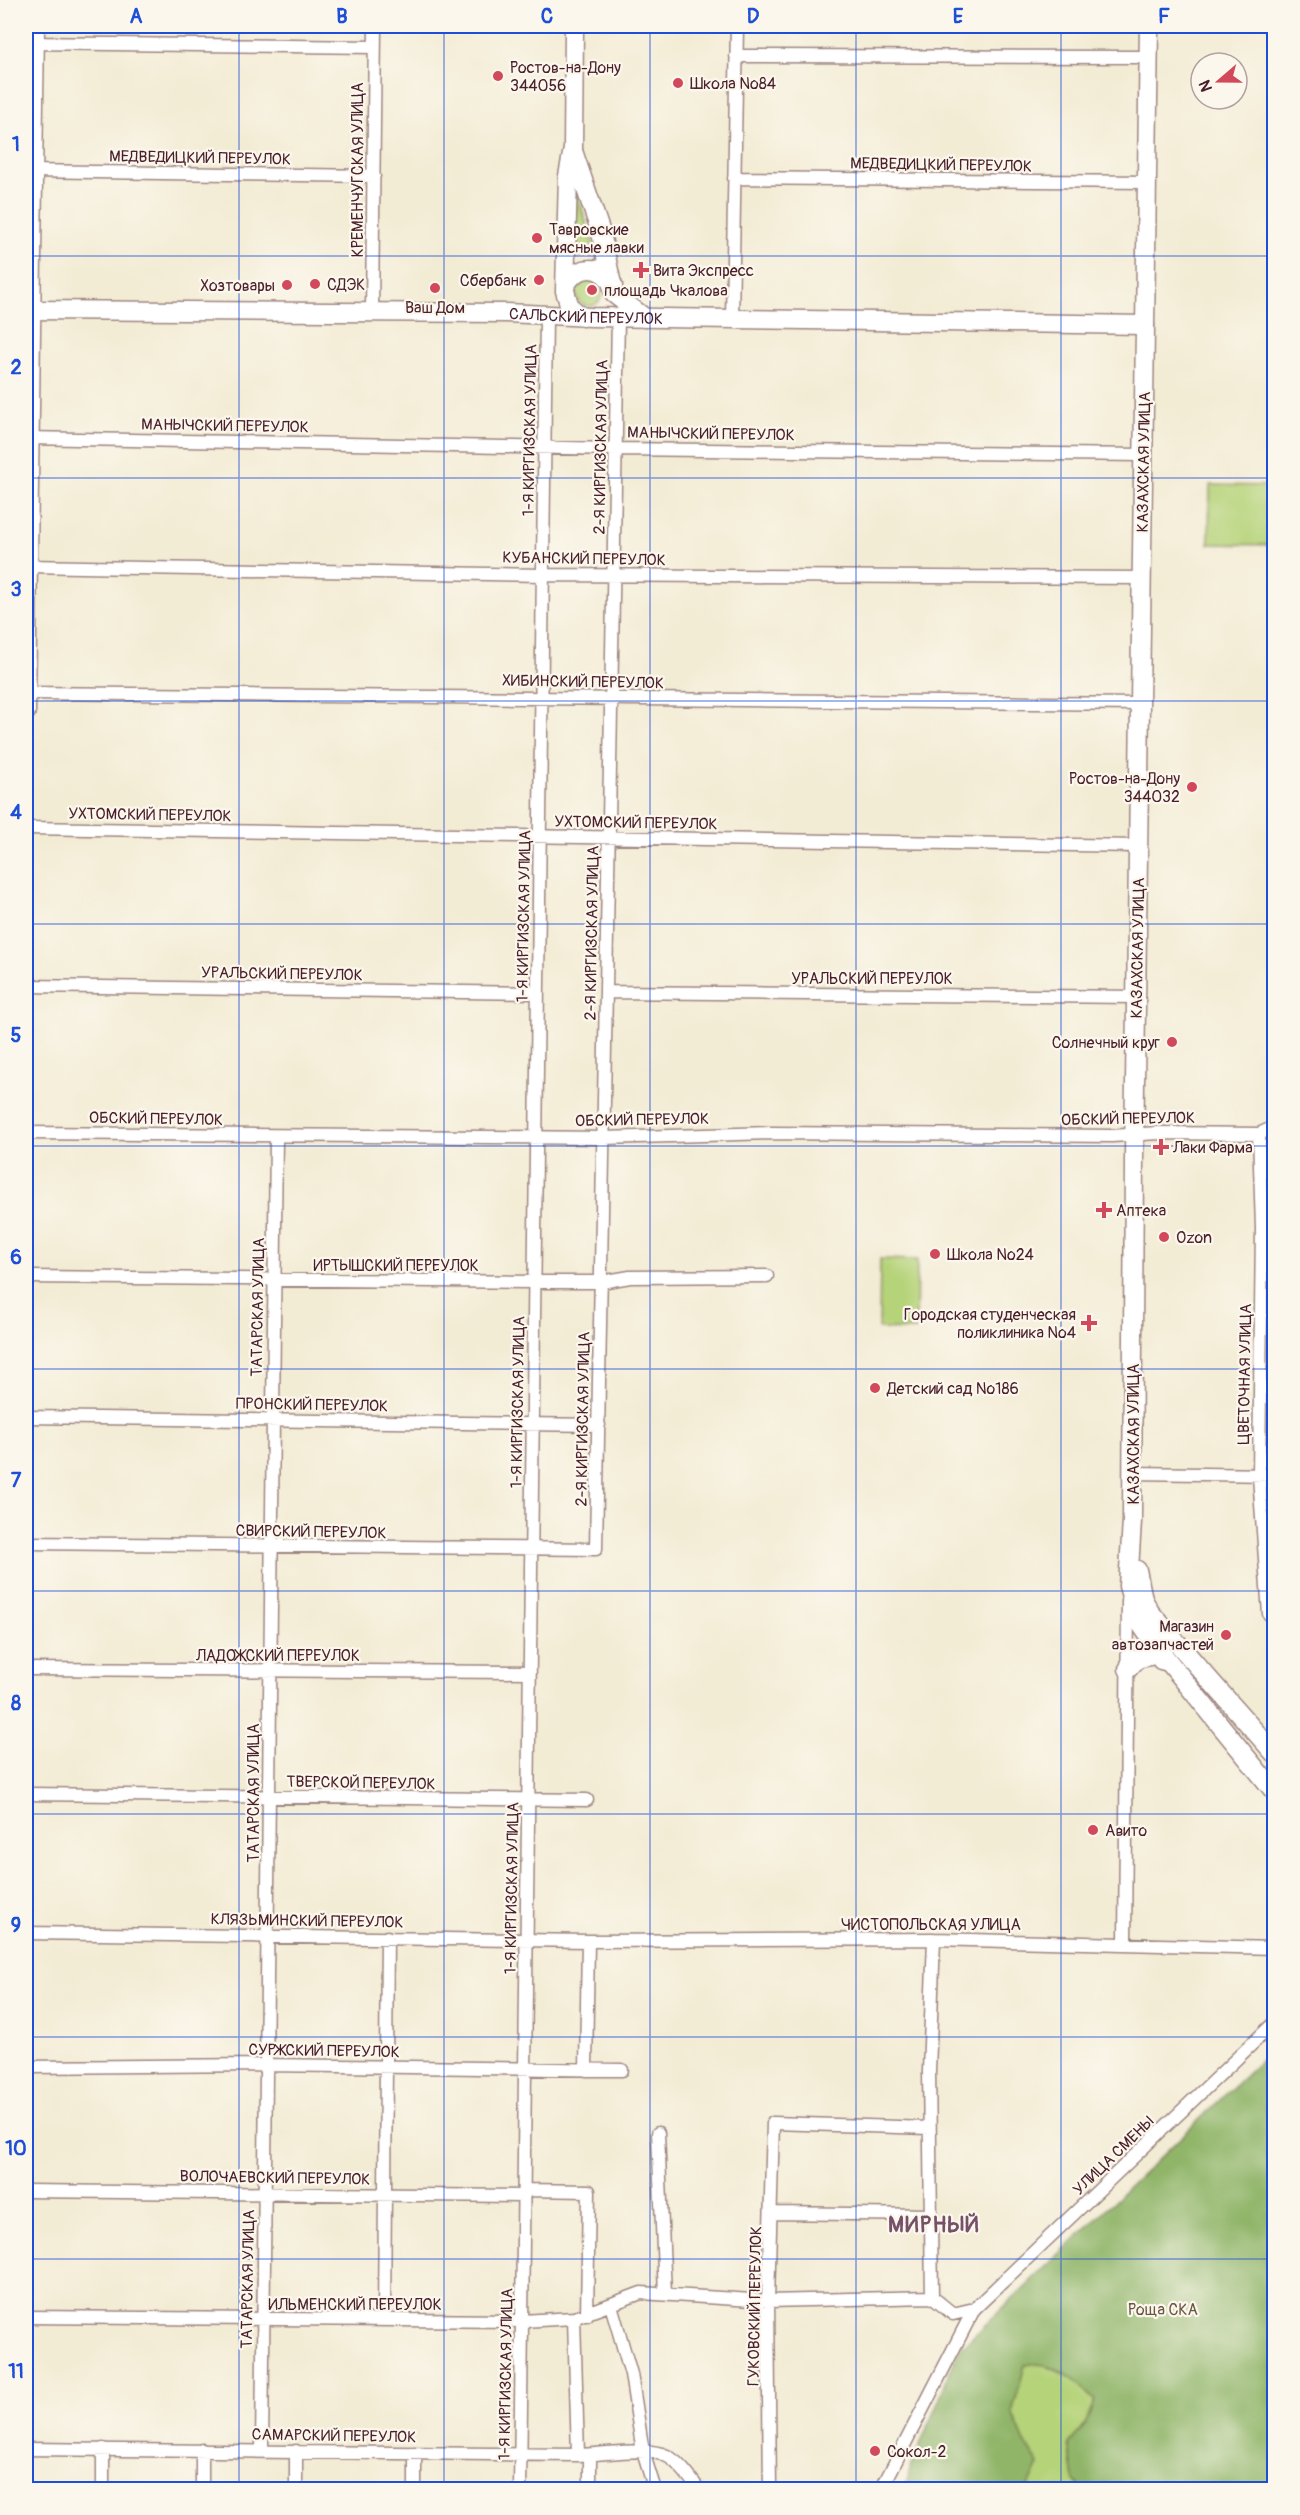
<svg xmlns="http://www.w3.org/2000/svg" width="1300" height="2515" viewBox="0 0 1300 2515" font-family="Pangolin,sans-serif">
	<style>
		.green { fill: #b5d379; stroke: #807952; stroke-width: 1.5 }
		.forest { fill: #90b569; stroke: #6d6a4a; stroke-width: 1.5 }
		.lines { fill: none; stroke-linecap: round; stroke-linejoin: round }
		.street-casing { stroke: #9e8680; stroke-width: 15 }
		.secondary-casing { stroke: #9e8680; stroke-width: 21 }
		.street { stroke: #fff; stroke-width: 12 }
		.secondary { stroke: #fff; stroke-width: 18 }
		.grid { fill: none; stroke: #1d4ed8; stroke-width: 1.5; stroke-opacity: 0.55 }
		.poi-dot { fill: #d1495b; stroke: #fbf7ec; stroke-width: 2 }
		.labels { text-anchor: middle; stroke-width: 4.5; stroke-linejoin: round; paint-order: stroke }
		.poi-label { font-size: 16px; fill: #4a1f2b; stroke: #fbf7ec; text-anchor: start }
		.street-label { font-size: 16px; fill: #4a1f2b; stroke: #fbf7ec }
		.park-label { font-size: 16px; fill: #6a5542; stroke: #fbf7ec }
		.district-label { font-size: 22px; font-weight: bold; letter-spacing: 1.5px; fill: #764f68; stroke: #fbf7ec }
		.neatline { fill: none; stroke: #1d4ed8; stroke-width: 2 }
		.grid-label { font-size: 20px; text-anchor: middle; font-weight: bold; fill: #1d4ed8 }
	</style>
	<rect width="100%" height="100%" fill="#fbf7ec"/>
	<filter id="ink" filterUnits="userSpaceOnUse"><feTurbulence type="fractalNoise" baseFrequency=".0167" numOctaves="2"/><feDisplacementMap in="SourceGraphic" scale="12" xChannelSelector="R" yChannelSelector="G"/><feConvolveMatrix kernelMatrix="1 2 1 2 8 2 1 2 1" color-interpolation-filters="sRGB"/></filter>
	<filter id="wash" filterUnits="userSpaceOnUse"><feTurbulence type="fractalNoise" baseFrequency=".008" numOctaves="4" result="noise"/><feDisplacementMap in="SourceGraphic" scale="24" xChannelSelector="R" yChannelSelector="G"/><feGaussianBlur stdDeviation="1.35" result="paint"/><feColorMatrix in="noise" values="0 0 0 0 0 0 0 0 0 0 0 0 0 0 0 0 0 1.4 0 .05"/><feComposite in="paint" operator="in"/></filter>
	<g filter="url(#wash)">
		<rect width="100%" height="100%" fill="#f3ecd5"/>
		<!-- green -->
		<path class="green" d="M 575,187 L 597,256 L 575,257 Z
			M576 293a13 13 0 1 1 26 0a13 13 0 1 1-26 0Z
			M 1210,485 L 1274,486 L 1274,545 L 1209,544 Z
			M 880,1259 L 917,1260 L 916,1330 L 879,1329 Z
			M 1041,2362 L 1074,2379 L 1095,2400 L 1085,2425 L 1069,2444 L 1074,2479 L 1083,2489 L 1027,2489 L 1039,2465 L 1024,2441 L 1012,2412 L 1025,2365 Z"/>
		<!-- forest -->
		<path class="forest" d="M 1274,2048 L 1274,2489 L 1083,2489 L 1074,2479 L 1069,2444 L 1085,2425 L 1095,2400 C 1075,2380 1055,2359 1025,2365 L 1012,2412 L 1024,2441 L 1039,2465 L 1027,2489 L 902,2490 L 959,2350 Z"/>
	</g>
	<g filter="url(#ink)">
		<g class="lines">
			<defs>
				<path id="street" d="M 26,43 L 374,47
					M 736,56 L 1148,57
					M 27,171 L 374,176
					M 734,178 L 1147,182
					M 372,314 L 375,26
					M 732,320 L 737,26
					M 26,438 L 616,449 L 1143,455
					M 26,566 L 543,575 L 1142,578
					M 26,693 L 1140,704
					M 26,828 L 1139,846
					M 26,986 L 538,993
					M 606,992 L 1136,997
					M 26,1133 L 604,1138 L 772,1133 L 1112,1136 L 1158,1133 L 1259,1134 L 1274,1127
					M 1259,1134 L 1262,1228 L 1259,1476 L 1269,1614
					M 26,1277 L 535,1282 L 601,1282 L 630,1277 L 767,1276
					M 26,1417 L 599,1425
					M 1132,1473 L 1274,1475
					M 26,1543 L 596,1549 L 618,317
					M 26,1669 L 530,1672
					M 26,1794 L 587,1800
					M 26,1933 L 588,1941 L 934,1939 L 1274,1948
					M 934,1939 L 929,2071 L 932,2297 L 953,2314 L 974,2309
					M 1125,1942 L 1128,1601
					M 26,2067 L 267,2065 L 622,2070
					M 586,2070 L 588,1941
					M 658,2133 L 665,2294
					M 524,2190 L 589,2191 L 587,2315
					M 26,2191 L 524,2196
					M 771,2213 L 930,2215
					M 611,2305 L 631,2374 L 643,2452 L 655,2490
					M 26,2317 L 522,2321 L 574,2318 L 641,2293 L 768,2301 L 932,2297
					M 574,2318 L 578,2455
					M 384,2320 L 387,1937
					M 26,2449 L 578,2455 C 602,2455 646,2446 667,2456 C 679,2462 691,2479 699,2490
					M 262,2450 L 276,1136
					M 103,2490 L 103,2449
					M 202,2490 L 202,2450
					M 296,2490 L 296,2451
					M 415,2490 L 415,2453
					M 520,2490 L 546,315
					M 590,2490 L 590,2455
					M 770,2490 L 768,2301 L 773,2123 L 929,2128
					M 881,2490 L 974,2309 L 1274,2023"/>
				<g id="secondary">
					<path d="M 574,26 L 573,149 L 568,176 L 565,291 L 570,307 L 582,317"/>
					<path d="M 1149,26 L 1134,1157 L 1132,1521 L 1128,1586 L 1138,1620 L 1155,1645 L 1274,1791"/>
					<path d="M 573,151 L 601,233 L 614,294 L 645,318"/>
					<path d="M 566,284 C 579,265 600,263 613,285"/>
					<path id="s1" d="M 26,310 L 506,313 L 592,317 L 1145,325"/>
					<path d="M 26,712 L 35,26"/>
					<path d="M 1137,1570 L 1143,1599 L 1150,1612 L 1274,1753"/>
					<path d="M 1128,1669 L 1137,1659 L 1161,1653 L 1161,1660 L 1165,1661"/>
				</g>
			</defs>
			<!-- street casing -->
			<use href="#street" class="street-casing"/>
			<!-- secondary casing -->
			<use href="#secondary" class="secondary-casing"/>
			<!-- street -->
			<use href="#street" class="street"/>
			<!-- secondary -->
			<use href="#secondary" class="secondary"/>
		</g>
	</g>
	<!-- grid -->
	<path class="grid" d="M 239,26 L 239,2490M 444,26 L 444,2490M 650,26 L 650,2490M 856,26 L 856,2490M 1061,26 L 1061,2490M 26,256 L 1274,256M 26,478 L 1274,478M 26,701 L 1274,701M 26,924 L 1274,924M 26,1146 L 1274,1146M 26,1369 L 1274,1369M 26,1591 L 1274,1591M 26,1814 L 1274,1814M 26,2037 L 1274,2037M 26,2259 L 1274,2259"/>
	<!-- markers -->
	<g class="poi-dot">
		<circle cx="498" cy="76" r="6"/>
		<circle cx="678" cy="83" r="6"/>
		<circle cx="537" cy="238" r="6"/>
		<path d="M638 261h6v6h6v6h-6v6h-6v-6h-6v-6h6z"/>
		<circle cx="539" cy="280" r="6"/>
		<circle cx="315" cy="284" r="6"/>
		<circle cx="287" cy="285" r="6"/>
		<circle cx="435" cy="288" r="6"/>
		<circle cx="592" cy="290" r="6"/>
		<circle cx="1192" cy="787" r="6"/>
		<circle cx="1172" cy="1042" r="6"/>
		<path d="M1158 1138h6v6h6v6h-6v6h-6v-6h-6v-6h6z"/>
		<path d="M1101 1201h6v6h6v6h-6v6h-6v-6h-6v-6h6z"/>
		<circle cx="1164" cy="1237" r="6"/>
		<circle cx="935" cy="1254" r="6"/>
		<path d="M1086 1314h6v6h6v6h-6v6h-6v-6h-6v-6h6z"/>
		<circle cx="875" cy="1388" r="6"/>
		<circle cx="1226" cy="1635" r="6"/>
		<circle cx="1093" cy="1830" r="6"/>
		<circle cx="875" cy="2451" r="6"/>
	</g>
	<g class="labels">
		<!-- poi labels -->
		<g class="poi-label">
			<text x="510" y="73">Ростов-на-Дону<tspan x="510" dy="18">344056</tspan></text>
			<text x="690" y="89">Школа №84</text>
			<text x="549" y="235">Тавровские<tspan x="549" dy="18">мясные лавки</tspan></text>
			<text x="653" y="276">Вита Экспресс</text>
			<text x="527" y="286" text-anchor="end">Сбербанк</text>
			<text x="327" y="290">СДЭК</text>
			<text x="275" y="291" text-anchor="end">Хозтовары</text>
			<text x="604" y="296">площадь Чкалова</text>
			<text x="435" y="313" text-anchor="middle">Ваш Дом</text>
			<text x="1180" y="784" text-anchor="end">Ростов-на-Дону<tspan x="1180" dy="18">344032</tspan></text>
			<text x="1160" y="1048" text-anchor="end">Солнечный круг</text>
			<text x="1173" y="1153">Лаки Фарма</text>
			<text x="1116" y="1216">Аптека</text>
			<text x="1176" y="1243">Ozon</text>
			<text x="947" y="1260">Школа №24</text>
			<text x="1076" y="1320" text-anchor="end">Городская студенческая<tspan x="1076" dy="18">поликлиника №4</tspan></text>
			<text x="887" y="1394">Детский сад №186</text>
			<text x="1214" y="1632" text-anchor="end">Магазин<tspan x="1214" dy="18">автозапчастей</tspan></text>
			<text x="1105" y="1836">Авито</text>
			<text x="887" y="2457">Сокол-2</text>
		</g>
		<!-- street labels -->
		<g class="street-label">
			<text transform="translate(200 157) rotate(1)" y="6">МЕДВЕДИЦКИЙ ПЕРЕУЛОК</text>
			<text transform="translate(941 164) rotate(1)" y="6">МЕДВЕДИЦКИЙ ПЕРЕУЛОК</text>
			<text transform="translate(357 170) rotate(-90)" y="6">КРЕМЕНЧУГСКАЯ УЛИЦА</text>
			<text dy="6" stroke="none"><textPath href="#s1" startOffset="560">САЛЬСКИЙ ПЕРЕУЛОК</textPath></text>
			<text transform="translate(225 425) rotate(1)" y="6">МАНЫЧСКИЙ ПЕРЕУЛОК</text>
			<text transform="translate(529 430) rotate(-89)" y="6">1-Я КИРГИЗСКАЯ УЛИЦА</text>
			<text transform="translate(711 433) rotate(1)" y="6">МАНЫЧСКИЙ ПЕРЕУЛОК</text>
			<text transform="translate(600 447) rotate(-89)" y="6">2-Я КИРГИЗСКАЯ УЛИЦА</text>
			<text transform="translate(1143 462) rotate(-89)" y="6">КАЗАХСКАЯ УЛИЦА</text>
			<text transform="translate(584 558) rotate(1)" y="6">КУБАНСКИЙ ПЕРЕУЛОК</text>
			<text transform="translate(583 681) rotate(1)" y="6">ХИБИНСКИЙ ПЕРЕУЛОК</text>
			<text transform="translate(150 814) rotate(1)" y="6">УХТОМСКИЙ ПЕРЕУЛОК</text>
			<text transform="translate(636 822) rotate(1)" y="6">УХТОМСКИЙ ПЕРЕУЛОК</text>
			<text transform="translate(523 916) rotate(-89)" y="6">1-Я КИРГИЗСКАЯ УЛИЦА</text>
			<text transform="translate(591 933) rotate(-89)" y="6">2-Я КИРГИЗСКАЯ УЛИЦА</text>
			<text transform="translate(1137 948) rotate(-89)" y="6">КАЗАХСКАЯ УЛИЦА</text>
			<text transform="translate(282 973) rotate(1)" y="6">УРАЛЬСКИЙ ПЕРЕУЛОК</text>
			<text x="872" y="984">УРАЛЬСКИЙ ПЕРЕУЛОК</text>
			<text transform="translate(156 1118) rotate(1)" y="6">ОБСКИЙ ПЕРЕУЛОК</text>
			<text transform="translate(1128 1118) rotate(-1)" y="6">ОБСКИЙ ПЕРЕУЛОК</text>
			<text transform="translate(642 1119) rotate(-1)" y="6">ОБСКИЙ ПЕРЕУЛОК</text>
			<text x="396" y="1271">ИРТЫШСКИЙ ПЕРЕУЛОК</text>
			<text transform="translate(257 1307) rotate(-89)" y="6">ТАТАРСКАЯ УЛИЦА</text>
			<text transform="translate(1244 1374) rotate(-89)" y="6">ЦВЕТОЧНАЯ УЛИЦА</text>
			<text transform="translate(517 1402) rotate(-89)" y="6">1-Я КИРГИЗСКАЯ УЛИЦА</text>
			<text transform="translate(312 1404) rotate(1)" y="6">ПРОНСКИЙ ПЕРЕУЛОК</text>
			<text transform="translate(582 1419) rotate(-89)" y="6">2-Я КИРГИЗСКАЯ УЛИЦА</text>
			<text transform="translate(1133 1434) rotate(-90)" y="6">КАЗАХСКАЯ УЛИЦА</text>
			<text transform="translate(311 1531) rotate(1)" y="6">СВИРСКИЙ ПЕРЕУЛОК</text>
			<text x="278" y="1661">ЛАДОЖСКИЙ ПЕРЕУЛОК</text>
			<text transform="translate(361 1782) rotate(1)" y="6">ТВЕРСКОЙ ПЕРЕУЛОК</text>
			<text transform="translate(253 1793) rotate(-90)" y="6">ТАТАРСКАЯ УЛИЦА</text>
			<text transform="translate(511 1888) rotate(-89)" y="6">1-Я КИРГИЗСКАЯ УЛИЦА</text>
			<text transform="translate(307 1920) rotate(1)" y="6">КЛЯЗЬМИНСКИЙ ПЕРЕУЛОК</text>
			<text x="931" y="1930">ЧИСТОПОЛЬСКАЯ УЛИЦА</text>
			<text transform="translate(324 2050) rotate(1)" y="6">СУРЖСКИЙ ПЕРЕУЛОК</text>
			<text transform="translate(1113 2155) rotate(-44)" y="6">УЛИЦА СМЕНЫ</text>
			<text transform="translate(275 2177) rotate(1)" y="6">ВОЛОЧАЕВСКИЙ ПЕРЕУЛОК</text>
			<text transform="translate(247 2279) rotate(-89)" y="6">ТАТАРСКАЯ УЛИЦА</text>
			<text x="355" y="2310">ИЛЬМЕНСКИЙ ПЕРЕУЛОК</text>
			<text transform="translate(754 2306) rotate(-89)" y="6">ГУКОВСКИЙ ПЕРЕУЛОК</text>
			<text transform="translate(505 2374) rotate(-89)" y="6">1-Я КИРГИЗСКАЯ УЛИЦА</text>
			<text transform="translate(334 2435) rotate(1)" y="6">САМАРСКИЙ ПЕРЕУЛОК</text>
		</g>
		<!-- park labels -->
		<g class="park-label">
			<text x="1163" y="2315">Роща СКА</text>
		</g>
		<!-- district labels -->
		<g class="district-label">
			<text x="934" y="2232">МИРНЫЙ</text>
		</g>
	</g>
	<!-- margin -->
	<rect width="1300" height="2515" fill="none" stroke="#fbf7ec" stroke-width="66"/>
	<!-- north arrow -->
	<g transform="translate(1219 81) rotate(250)"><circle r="28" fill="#fbf7ec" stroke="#b4a19f" stroke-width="1.5"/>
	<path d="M0-4.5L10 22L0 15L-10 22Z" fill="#d1495b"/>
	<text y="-9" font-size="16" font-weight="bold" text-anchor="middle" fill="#4a1f2b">N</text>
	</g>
	<rect x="33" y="33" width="1234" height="2449" class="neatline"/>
	<g class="grid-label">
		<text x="136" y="23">A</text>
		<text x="342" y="23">B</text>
		<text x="547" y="23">C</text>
		<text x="753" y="23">D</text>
		<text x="958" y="23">E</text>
		<text x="1164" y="23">F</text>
		<text x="16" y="151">1</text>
		<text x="16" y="374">2</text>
		<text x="16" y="596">3</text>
		<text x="16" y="819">4</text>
		<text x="16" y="1042">5</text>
		<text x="16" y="1264">6</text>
		<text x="16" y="1487">7</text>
		<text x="16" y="1710">8</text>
		<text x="16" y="1932">9</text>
		<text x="16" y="2155">10</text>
		<text x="16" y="2378">11</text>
	</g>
</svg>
